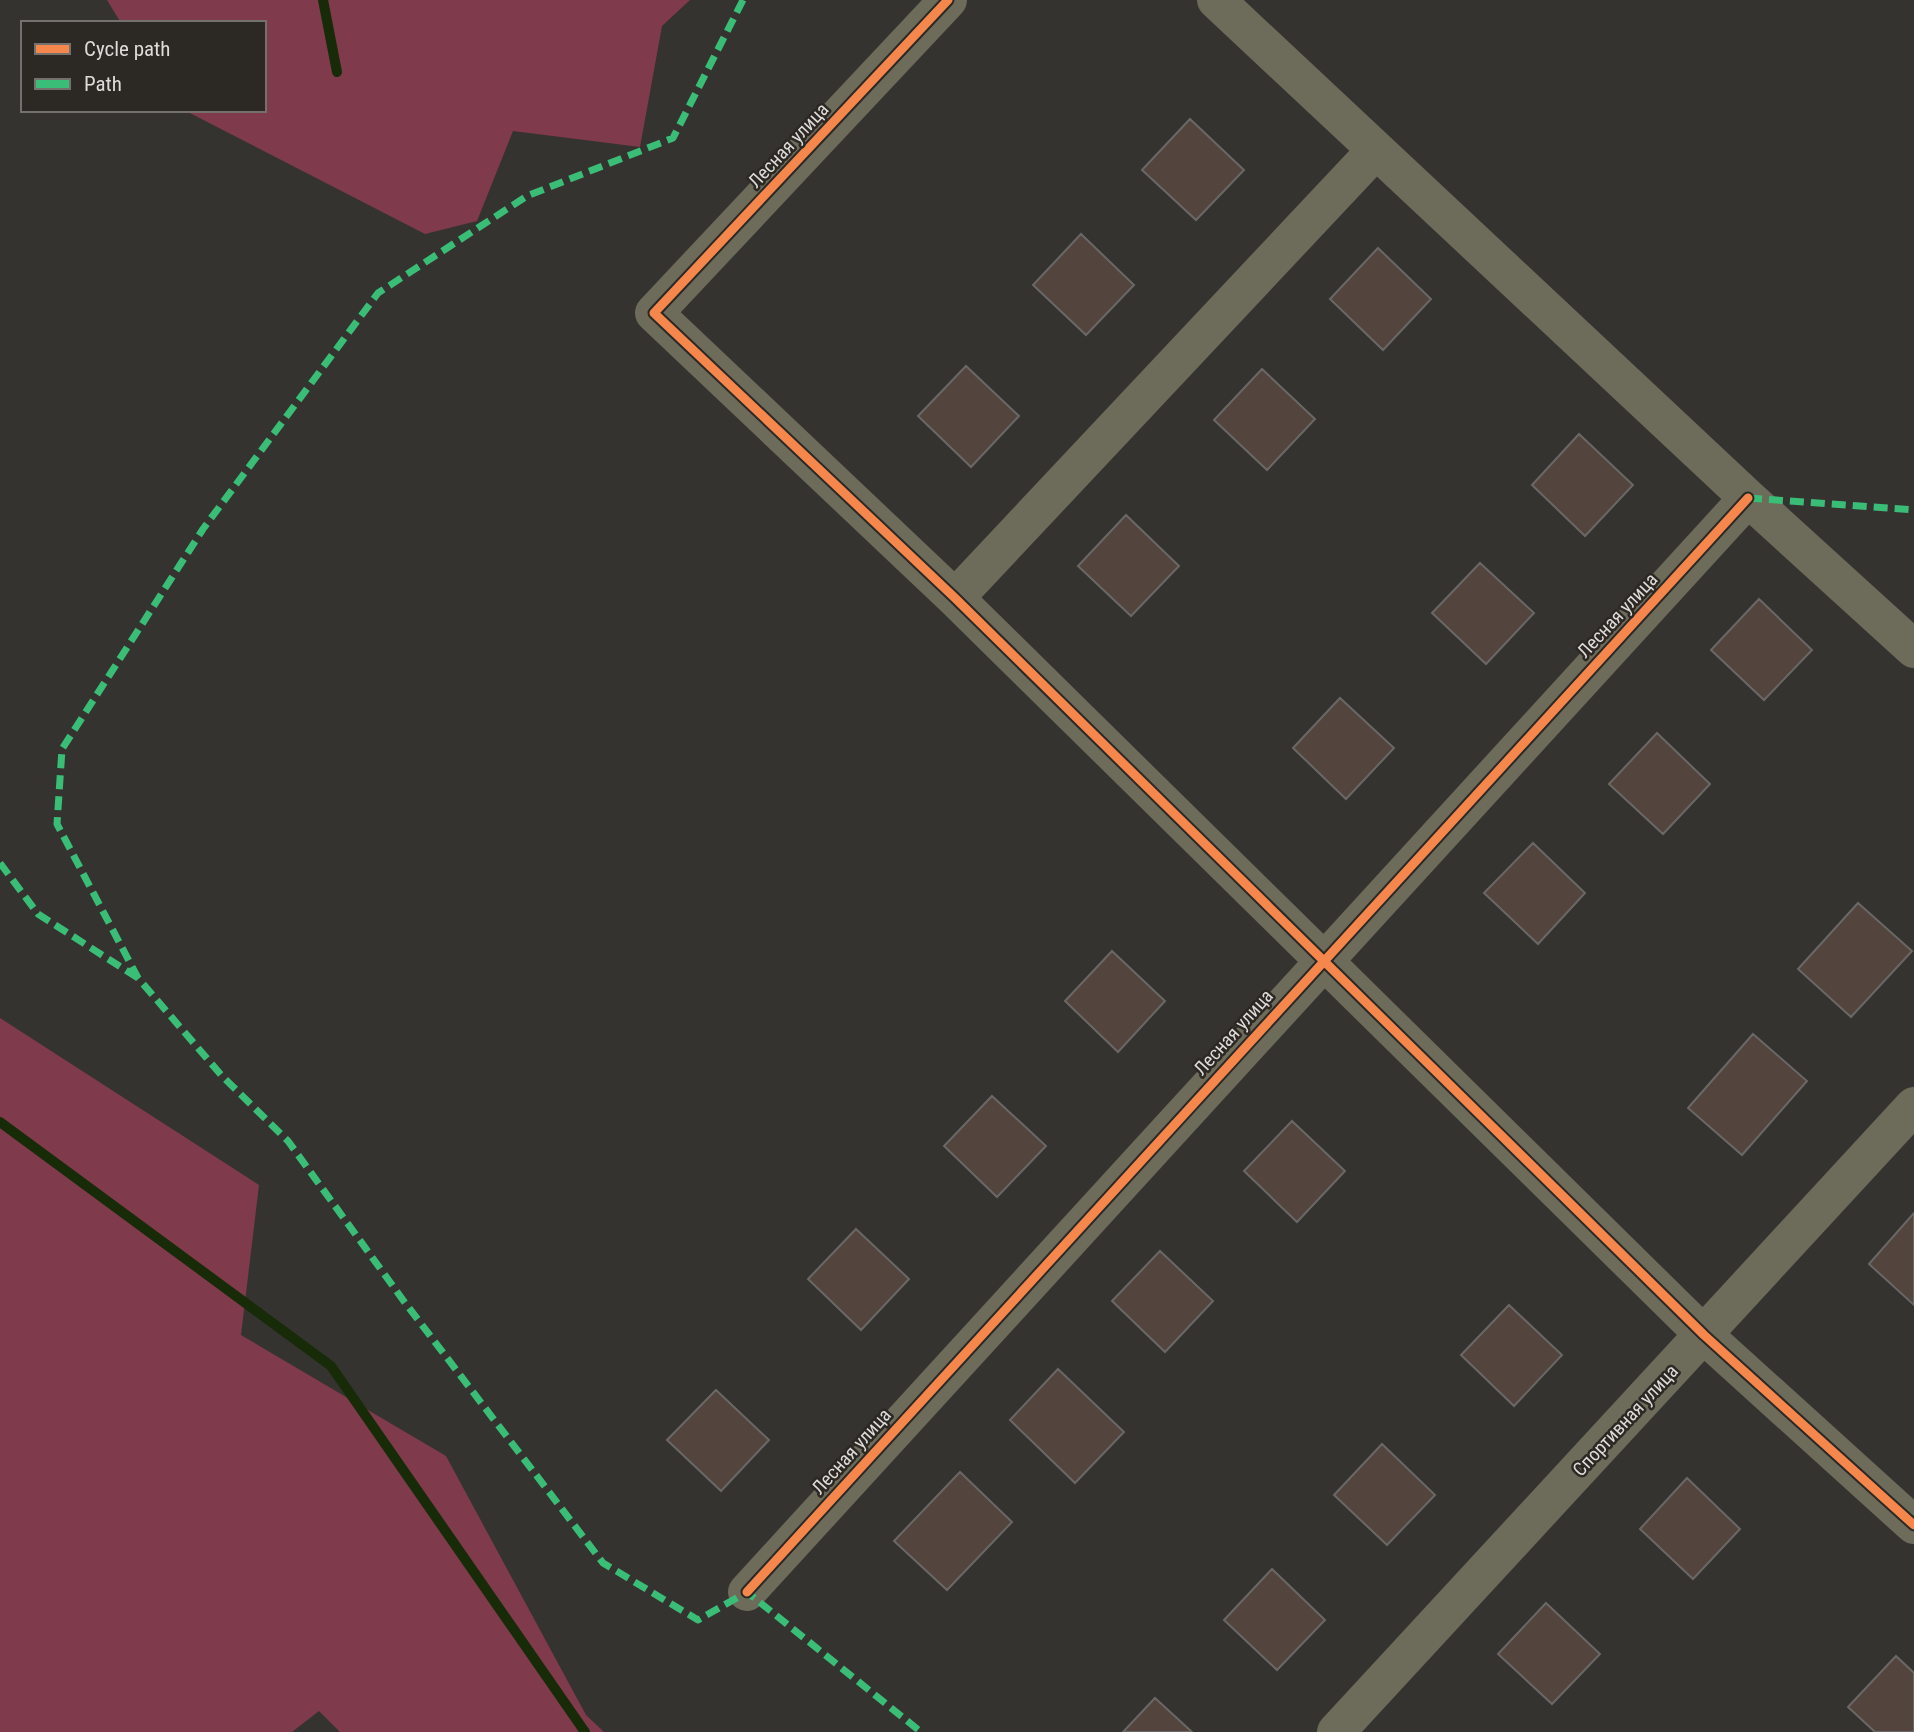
<svg xmlns="http://www.w3.org/2000/svg" width="1914" height="1732" viewBox="0 0 1914 1732" font-family="'Roboto Condensed',sans-serif">
	<style>
		.forest { fill: #7f3a4b }
		.lines { fill: none; stroke-linecap: round; stroke-linejoin: round }
		.stream { stroke: #182b08; stroke-width: 10 }
		.building { fill: #53443e; stroke: #6a6866; stroke-width: 2 }
		.minor { stroke: #6d6b5a; stroke-width: 38 }
		.quiet { stroke: #3abd76; stroke-width: 7; stroke-dasharray: 14 7; stroke-linecap: butt }
		.cycleway-casing { stroke: #2c2925; stroke-width: 13 }
		.cycleway { stroke: #f5874c; stroke-width: 9 }
		.labels { text-anchor: middle; stroke-width: 5; stroke-linejoin: round; paint-order: stroke }
		.street-label { font-size: 19px; fill: #dedbd9; stroke: #2c2925 }
	</style>
	<rect width="100%" height="100%" fill="#353330"/>
	<!-- forest -->
	<path class="forest" d="M 107,0 L 690,0 L 662,26 L 640,147 L 513,131 L 477,221 L 425,234 L 184,110 L 264,110 L 264,23 L 121,23 Z
		M 0,1018 L 259,1185 L 241,1335 L 446,1456 L 586,1715 L 604,1732 L 340,1732 L 319,1711 L 292,1732 L 0,1732 Z"/>
	<g class="lines">
		<!-- stream -->
		<path class="stream" d="M 323,0 L 337,72
			M 0,1122 L 331,1366 L 585,1732"/>
	</g>
	<!-- building -->
	<path class="building" d="M 1190,119 L 1244,170 L 1196,220 L 1142,170 Z
		M 1081,234 L 1134,285 L 1086,335 L 1033,285 Z
		M 1378,248 L 1431,299 L 1383,350 L 1330,299 Z
		M 966,366 L 1019,416 L 971,467 L 918,416 Z
		M 1262,369 L 1315,419 L 1267,470 L 1214,420 Z
		M 1579,434 L 1633,485 L 1585,536 L 1532,485 Z
		M 1126,515 L 1179,566 L 1131,616 L 1078,566 Z
		M 1480,563 L 1534,613 L 1486,664 L 1432,613 Z
		M 1759,599 L 1812,650 L 1764,700 L 1711,650 Z
		M 1340,698 L 1394,748 L 1346,799 L 1293,748 Z
		M 1657,733 L 1710,784 L 1663,834 L 1609,784 Z
		M 1533,843 L 1585,893 L 1538,944 L 1484,893 Z
		M 1858,903 L 1912,951 L 1851,1017 L 1798,969 Z
		M 1112,951 L 1165,1001 L 1118,1052 L 1065,1001 Z
		M 1753,1034 L 1807,1081 L 1742,1155 L 1688,1108 Z
		M 992,1096 L 1046,1146 L 997,1197 L 944,1146 Z
		M 1292,1121 L 1345,1171 L 1297,1222 L 1244,1171 Z
		M 1914,1213 L 1914,1305 L 1869,1264 Z
		M 856,1229 L 909,1279 L 861,1330 L 808,1279 Z
		M 1160,1251 L 1213,1301 L 1165,1352 L 1112,1301 Z
		M 1509,1305 L 1562,1355 L 1514,1406 L 1461,1355 Z
		M 1058,1369 L 1124,1432 L 1075,1483 L 1010,1420 Z
		M 716,1390 L 769,1440 L 721,1491 L 667,1440 Z
		M 1382,1444 L 1435,1495 L 1387,1545 L 1334,1495 Z
		M 960,1472 L 1012,1522 L 947,1590 L 894,1541 Z
		M 1687,1478 L 1740,1529 L 1693,1579 L 1640,1529 Z
		M 1272,1569 L 1325,1620 L 1277,1670 L 1224,1620 Z
		M 1546,1603 L 1600,1654 L 1552,1704 L 1498,1654 Z
		M 1896,1656 L 1914,1673 L 1914,1732 L 1875,1732 L 1848,1707 Z
		M 1155,1698 L 1192,1732 L 1123,1732 Z"/>
	<g class="lines">
		<!-- minor -->
		<path class="minor" d="M 948,0 L 654,313 L 955,598 L 1704,1335 L 1914,1525
			M 1216,0 L 1748,498 L 1914,649
			M 955,598 L 1376,150
			M 747,1592 L 1748,498
			M 1336,1732 L 1914,1106"/>
		<!-- quiet -->
		<path class="quiet" d="M 743,0 L 673,138 L 527,196 L 378,293 L 203,529 L 62,749 L 57,824 L 138,978 L 222,1076 L 288,1141 L 403,1300 L 603,1563 L 698,1620 L 747,1592 L 921,1732
			M 1748,498 L 1914,510
			M 0,863 L 38,914 L 138,978"/>
		<defs>
			<path id="cycleway" d="M 948,0 L 654,313 L 955,598 L 1704,1335 L 1914,1525
				M 747,1592 L 1748,498"/>
		</defs>
		<!-- cycleway casing -->
		<use href="#cycleway" class="cycleway-casing"/>
		<!-- cycleway -->
		<use href="#cycleway" class="cycleway"/>
	</g>
	<g class="labels">
		<!-- street labels -->
		<g class="street-label">
			<text transform="translate(788 145) rotate(-47)" y="7">Лесная улица</text>
			<text transform="translate(1617 615) rotate(-47)" y="7">Лесная улица</text>
			<text transform="translate(1233 1032) rotate(-48)" y="7">Лесная улица</text>
			<text transform="translate(1625 1420) rotate(-47)" y="7">Спортивная улица</text>
			<text transform="translate(851 1451) rotate(-48)" y="7">Лесная улица</text>
		</g>
	</g>
	<!-- legend -->
	<rect x="21" y="21" width="245" height="91" fill="#2c2925" stroke="#73706d" stroke-width="2"/>
	<rect x="35" y="44" width="35" height="10" fill="#f5874c" stroke="#73706d" stroke-width="2"/>
	<text x="84" y="56" font-size="21" fill="#dedbd9">Cycle path</text>
	<rect x="35" y="79" width="35" height="10" fill="#3abd76" stroke="#73706d" stroke-width="2"/>
	<text x="84" y="91" font-size="21" fill="#dedbd9">Path</text>
</svg>
